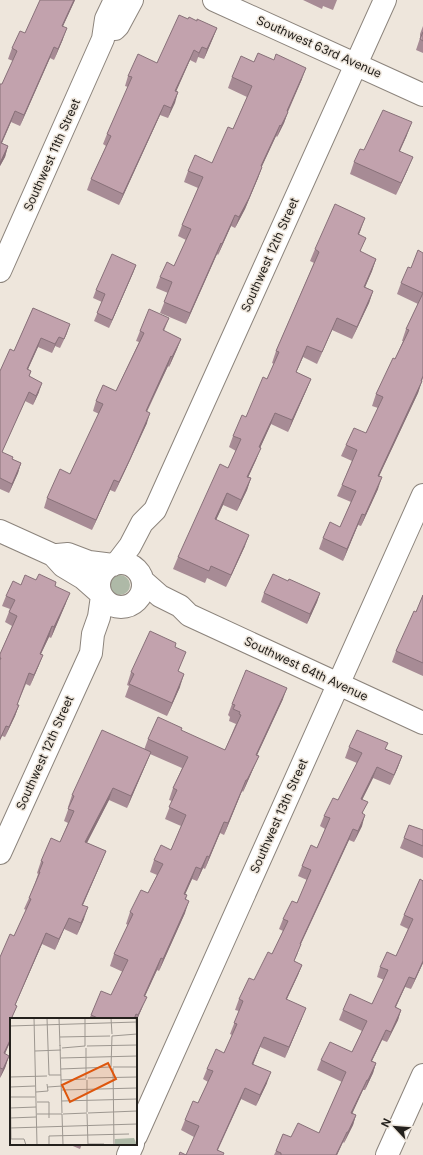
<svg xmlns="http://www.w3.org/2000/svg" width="423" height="1155" viewBox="0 0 423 1155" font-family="Inter,sans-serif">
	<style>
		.green { fill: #aeb9a7 }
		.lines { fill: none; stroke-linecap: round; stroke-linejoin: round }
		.minor-casing { stroke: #8c847c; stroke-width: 24 }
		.minor { stroke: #fff; stroke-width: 22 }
		.wall { fill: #a78b95 }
		.shaded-wall { fill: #887179 }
		.building { fill: #c2a2ad; stroke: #887179 }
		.labels { text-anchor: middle; stroke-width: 3; stroke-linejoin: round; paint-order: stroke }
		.street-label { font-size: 12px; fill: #24211d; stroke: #eee6dc }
		.inset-road { fill: none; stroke: #9d9790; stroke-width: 1 }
		.view { fill: #de560d; fill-opacity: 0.15; stroke: #de560d; stroke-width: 2 }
		.inset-edge { fill: none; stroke: #24211d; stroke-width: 2 }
	</style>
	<rect width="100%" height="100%" fill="#eee6dc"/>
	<!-- green -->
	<path class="green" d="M110 585a10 10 0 1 1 20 0a10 10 0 1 1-20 0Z"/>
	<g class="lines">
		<defs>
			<path id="minor" d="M 214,0 L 423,95
				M 115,29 L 118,26 L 132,0
				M 0,271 L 103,39 L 106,19 L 115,0
				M 0,531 L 53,555 L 63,566 L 83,578 L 100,593
				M 57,555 L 68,554 L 89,562 L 113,565
				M99 585a22 22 0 1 1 44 0a22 22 0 1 1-44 0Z
				M 117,563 L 130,546 L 142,523 L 155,510 L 385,0
				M 143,581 L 160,596 L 180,606 L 189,615 L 423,723
				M 0,853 L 91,653 L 93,634 L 99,617 L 102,596
				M 136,1136 L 423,495
				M 128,1155 L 133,1144
				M 387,1155 L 423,1075"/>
		</defs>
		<!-- minor casing -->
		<use href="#minor" class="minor-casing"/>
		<!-- minor -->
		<use href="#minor" class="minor"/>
	</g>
	<!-- wall -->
	<path class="wall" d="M 75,0 L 63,26 L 63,39 L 54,60 L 50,58 L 20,126 L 11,122 L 2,143 L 8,146 L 5,157 L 0,166 L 2,84 L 13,61 L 8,59 L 12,48 L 25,33 Z
		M 303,0 L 337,0 L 333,10 L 323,6 L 322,9 Z
		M 188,19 L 197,21 L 217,28 L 213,38 L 204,59 L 198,57 L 196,63 L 190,60 L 176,91 L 178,92 L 168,118 L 160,115 L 119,205 L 87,190 L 91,179 L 106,146 L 103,144 L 107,134 L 128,87 L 125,86 L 128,76 L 157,63 Z
		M 423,26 L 423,53 L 416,50 L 420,38 L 420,34 Z
		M 254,62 L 302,79 L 288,112 L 284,123 L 277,137 L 276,136 L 262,166 L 262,167 L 258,178 L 245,209 L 235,228 L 231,226 L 218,255 L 217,254 L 186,324 L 160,313 L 168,293 L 156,288 L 160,277 L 174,266 L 186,240 L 178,236 L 182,225 L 198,188 L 184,182 L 188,171 L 212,163 L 233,129 L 247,97 L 228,88 L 232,77 Z
		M 407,135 L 400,151 L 408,169 L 396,195 L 350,174 L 354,162 L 364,150 Z
		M 361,229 L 359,234 L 361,252 L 376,259 L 372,271 L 365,287 L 373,291 L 369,303 L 352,339 L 332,330 L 317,364 L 303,357 L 296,372 L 311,379 L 306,391 L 288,432 L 271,424 L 260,448 L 256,460 L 248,477 L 251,478 L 247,490 L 237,511 L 223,505 L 216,520 L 245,546 L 226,587 L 207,578 L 205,583 L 173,569 L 178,557 L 228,468 L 236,451 L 229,447 L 233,436 L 246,417 L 267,379 L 274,364 L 272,363 L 276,351 L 314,263 L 310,261 L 315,249 Z
		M 423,253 L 423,378 L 418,393 L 379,476 L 378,489 L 361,526 L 358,525 L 343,561 L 319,549 L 323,538 L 340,527 L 351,502 L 337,496 L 342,485 L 352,461 L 341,456 L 346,445 L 366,433 L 378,408 L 372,406 L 376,394 L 395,359 L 403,341 L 402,341 L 406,329 L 418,304 L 397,294 L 401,283 L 411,268 Z
		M 136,265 L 133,273 L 109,328 L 94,321 L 102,302 L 93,298 L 96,290 Z
		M 33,308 L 67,333 L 60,348 L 55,346 L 52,353 L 38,347 L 28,369 L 31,371 L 29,377 L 39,392 L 33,405 L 25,401 L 2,452 L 12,459 L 21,463 L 18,473 L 9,493 L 0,489 L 0,371 L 14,351 Z
		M 169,318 L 164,331 L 181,339 L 177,349 L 169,367 L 168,366 L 147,412 L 147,423 L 126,469 L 115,492 L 110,490 L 92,530 L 44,508 L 47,498 L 70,474 L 99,414 L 93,411 L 96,401 L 116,391 L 139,342 L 136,341 L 140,331 Z
		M 36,580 L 55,586 L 66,603 L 51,638 L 49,637 L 41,654 L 39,665 L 30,686 L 26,684 L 17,705 L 19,705 L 15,716 L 5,737 L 2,736 L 0,741 L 0,654 L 12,626 L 5,622 L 10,609 L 2,606 L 6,596 L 21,585 Z
		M 264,593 L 320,593 L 317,602 L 307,624 L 261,602 Z
		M 423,595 L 423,676 L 392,662 L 396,651 L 416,612 Z
		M 175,647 L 181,664 L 178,671 L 180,687 L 167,716 L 125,697 L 129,686 L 127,685 L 131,672 Z
		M 283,699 L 257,755 L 259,756 L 254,767 L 243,792 L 242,791 L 224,835 L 220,833 L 205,869 L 203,868 L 197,881 L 192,879 L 185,894 L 187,895 L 186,899 L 185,913 L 159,971 L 157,970 L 145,996 L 142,1008 L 136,1022 L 136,1019 L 89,1019 L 91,1015 L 111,995 L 123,972 L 110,966 L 114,954 L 128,925 L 126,924 L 130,912 L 148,893 L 157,875 L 150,872 L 154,860 L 171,850 L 181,826 L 165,819 L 172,801 L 169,800 L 173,788 L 182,768 L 150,754 L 146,764 L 127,808 L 109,800 L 87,843 L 106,851 L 101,863 L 83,905 L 84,919 L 77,935 L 64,929 L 55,950 L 42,944 L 15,1005 L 17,1006 L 12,1017 L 11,1019 L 11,1040 L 5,1054 L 9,1056 L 5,1068 L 0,1078 L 0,957 L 14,936 L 26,910 L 24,909 L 29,898 L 35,883 L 38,874 L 37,873 L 41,861 L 60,842 L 68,823 L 64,821 L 69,807 L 68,807 L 72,795 L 144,750 L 148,739 L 181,731 L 225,750 L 235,726 L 236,724 L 229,721 L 230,717 L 228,715 L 232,704 Z
		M 349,747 L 386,749 L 402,756 L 398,767 L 390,785 L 373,778 L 362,800 L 363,814 L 362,826 L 354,842 L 349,840 L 301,944 L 297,955 L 294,961 L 302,965 L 298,975 L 287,999 L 302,1018 L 285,1058 L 260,1047 L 253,1064 L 267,1083 L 256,1106 L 241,1099 L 218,1150 L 224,1155 L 194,1137 L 181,1130 L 185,1120 L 198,1103 L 208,1082 L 203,1079 L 207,1069 L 224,1053 L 232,1035 L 230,1034 L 239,1011 L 235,1010 L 239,999 L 254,980 L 272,954 L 283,931 L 279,929 L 283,919 L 297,903 L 307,880 L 298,876 L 302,866 L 317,848 L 325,829 L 320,826 L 324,816 L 338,800 L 357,763 L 345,758 Z
		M 423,830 L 423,858 L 400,848 L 404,838 Z
		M 420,879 L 423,963 L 411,989 L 405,987 L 396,1007 L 401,1010 L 398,1020 L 387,1042 L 382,1040 L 372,1061 L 376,1063 L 373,1073 L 365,1090 L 363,1090 L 352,1113 L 356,1115 L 353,1125 L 344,1143 L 343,1142 L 337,1155 L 274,1155 L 276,1151 L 291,1137 L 319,1133 L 342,1082 L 317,1070 L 321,1060 L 352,1052 L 362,1031 L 339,1020 L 343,1010 L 372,1004 L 384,980 L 377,977 L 380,967 L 396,956 L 408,929 L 400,925 L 404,915 Z
		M 68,1144 L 82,1144 L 80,1149 Z"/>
	<!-- shaded-wall -->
	<path class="shaded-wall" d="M 74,0 L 75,0 L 58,37 L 62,26 Z
		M 67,28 L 63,39 L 54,60 L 58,49 Z
		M 217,28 L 213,38 L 204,59 L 207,49 Z
		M 54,47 L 50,58 L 20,126 L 24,115 Z
		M 202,47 L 198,57 L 196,63 L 199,53 Z
		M 194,50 L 190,60 L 172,101 L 175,91 Z
		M 306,68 L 302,79 L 283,122 L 287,111 Z
		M 178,92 L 175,103 L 168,118 L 171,108 Z
		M 164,105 L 160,115 L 119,205 L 123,194 Z
		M 15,111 L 11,122 L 0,147 L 0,146 Z
		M 288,112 L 284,123 L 277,137 L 281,126 Z
		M 412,122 L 407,135 L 394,163 L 399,151 Z
		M 280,125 L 276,136 L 257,177 L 261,166 Z
		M 8,146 L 5,157 L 0,166 L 0,163 Z
		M 413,157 L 408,169 L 396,195 L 401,183 Z
		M 262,167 L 258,178 L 245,209 L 235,228 L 239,217 Z
		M 235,215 L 231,226 L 218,255 L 222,244 Z
		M 365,218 L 361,229 L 354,246 L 358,234 Z
		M 221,243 L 217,254 L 186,324 L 190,313 Z
		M 376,259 L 372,271 L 360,299 L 364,287 Z
		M 136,265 L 133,273 L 109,328 L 112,320 Z
		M 373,291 L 369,303 L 352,339 L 357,327 Z
		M 337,318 L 332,330 L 317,364 L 322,352 Z
		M 70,324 L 67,333 L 60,348 L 64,339 Z
		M 59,337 L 55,346 L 52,353 L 55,344 Z
		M 41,338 L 38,347 L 24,378 L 27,369 Z
		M 181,339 L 177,349 L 169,367 L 172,357 Z
		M 307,346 L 303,357 L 291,384 L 296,372 Z
		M 171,356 L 168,366 L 142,421 L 146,411 Z
		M 311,379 L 306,391 L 288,432 L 292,420 Z
		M 422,381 L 418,393 L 374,487 L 378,476 Z
		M 42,383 L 39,392 L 33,405 L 36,396 Z
		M 150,413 L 147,423 L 115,492 L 119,482 Z
		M 275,413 L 271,424 L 255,459 L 259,447 Z
		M 261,448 L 256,460 L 243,489 L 247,477 Z
		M 21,463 L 18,473 L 9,493 L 12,484 Z
		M 382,477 L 378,489 L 361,526 L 365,515 Z
		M 251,478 L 247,490 L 237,511 L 241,500 Z
		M 114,480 L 110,490 L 92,530 L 96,520 Z
		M 227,493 L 223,505 L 211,531 L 215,519 Z
		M 362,514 L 358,525 L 343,561 L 347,549 Z
		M 249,535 L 245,546 L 226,587 L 231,575 Z
		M 70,593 L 66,603 L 51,638 L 54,627 Z
		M 320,593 L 317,602 L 307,624 L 310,614 Z
		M 52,626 L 49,637 L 36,664 L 40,654 Z
		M 43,655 L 39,665 L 30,686 L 34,675 Z
		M 184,674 L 180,687 L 167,716 L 172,703 Z
		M 287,688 L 283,699 L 252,766 L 256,755 Z
		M 19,705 L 15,716 L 5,737 L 9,727 Z
		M 151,752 L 146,764 L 127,808 L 131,796 Z
		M 259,756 L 254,767 L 243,792 L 247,780 Z
		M 402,756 L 398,767 L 390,785 L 394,775 Z
		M 377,767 L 373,778 L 357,810 L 361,799 Z
		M 246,780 L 242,791 L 224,835 L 228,823 Z
		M 113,788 L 109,800 L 81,854 L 85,842 Z
		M 365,815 L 362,826 L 354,842 L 358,831 Z
		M 224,822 L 220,833 L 205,869 L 209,857 Z
		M 353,829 L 349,840 L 296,954 L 300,944 Z
		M 106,851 L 101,863 L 78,916 L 82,905 Z
		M 207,856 L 203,868 L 197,881 L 201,869 Z
		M 196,867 L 192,879 L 180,906 L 184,894 Z
		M 189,901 L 185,913 L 159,971 L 163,959 Z
		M 88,907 L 84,919 L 77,935 L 81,923 Z
		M 69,918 L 64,929 L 55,950 L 59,939 Z
		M 46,933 L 42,944 L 10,1017 L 15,1005 Z
		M 161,958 L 157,970 L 140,1007 L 144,996 Z
		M 423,961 L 423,963 L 411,989 L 415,979 Z
		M 302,965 L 298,975 L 282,1009 L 286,999 Z
		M 409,977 L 405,987 L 391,1017 L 395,1007 Z
		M 147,997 L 142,1008 L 136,1022 L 138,1015 Z
		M 306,1008 L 302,1018 L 285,1058 L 289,1047 Z
		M 401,1010 L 398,1020 L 387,1042 L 391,1032 Z
		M 386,1030 L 382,1040 L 367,1071 L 371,1061 Z
		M 264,1037 L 260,1047 L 249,1075 L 252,1064 Z
		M 11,1038 L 11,1040 L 0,1064 L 4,1053 Z
		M 9,1056 L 5,1068 L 0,1078 L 3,1069 Z
		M 376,1063 L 373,1073 L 365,1090 L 368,1080 Z
		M 271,1072 L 267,1083 L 256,1106 L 260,1095 Z
		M 367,1080 L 363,1090 L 348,1123 L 351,1113 Z
		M 245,1088 L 241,1099 L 215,1155 L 217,1150 Z
		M 356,1115 L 353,1125 L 344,1143 L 348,1132 Z
		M 347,1132 L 343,1142 L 337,1155 L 336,1155 Z"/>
	<!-- building -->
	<path class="building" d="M 40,0 L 74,0 L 62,26 L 67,28 L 58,49 L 54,47 L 24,115 L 15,111 L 1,143 L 8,146 L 0,163 L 0,84 L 2,84 L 17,51 L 12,48 L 20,31 L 25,33 Z
		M 179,15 L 188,19 L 189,17 L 197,21 L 197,19 L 217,28 L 207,49 L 202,47 L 199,53 L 194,50 L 175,91 L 178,92 L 171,108 L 164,105 L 123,194 L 91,179 L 111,136 L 107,134 L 132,77 L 128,76 L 138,54 L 157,63 Z
		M 423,32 L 423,41 L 420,39 Z
		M 258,53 L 274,60 L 276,54 L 306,68 L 287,111 L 288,112 L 281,126 L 280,125 L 261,166 L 262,167 L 249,198 L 239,217 L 235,215 L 222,244 L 221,243 L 190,313 L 164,302 L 172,282 L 160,277 L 167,262 L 174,266 L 191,229 L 182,225 L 203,177 L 188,171 L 195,155 L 212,163 L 228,127 L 233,129 L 252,86 L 232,77 L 241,56 L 254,62 Z
		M 383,110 L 412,122 L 399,151 L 413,157 L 401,183 L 354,162 L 360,149 L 364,150 Z
		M 335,204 L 365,218 L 358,234 L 366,238 L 360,251 L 376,259 L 364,287 L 373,291 L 357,327 L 337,318 L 322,352 L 307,346 L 296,372 L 311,379 L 292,420 L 275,413 L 259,447 L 261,448 L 247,477 L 251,478 L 241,500 L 227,493 L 215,519 L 249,535 L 231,575 L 211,566 L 209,571 L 178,557 L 220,464 L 228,468 L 241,439 L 233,436 L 242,415 L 246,417 L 263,377 L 267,379 L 279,352 L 276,351 L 319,252 L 315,249 Z
		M 418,250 L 423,253 L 423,376 L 421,381 L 422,381 L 378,476 L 382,477 L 365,515 L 362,514 L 347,549 L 323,538 L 330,522 L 340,527 L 356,491 L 342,485 L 357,450 L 346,445 L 354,428 L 366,433 L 383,397 L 376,394 L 393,358 L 395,359 L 409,330 L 406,329 L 423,293 L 401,283 L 408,267 L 411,268 Z
		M 112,254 L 136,265 L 112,320 L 97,313 L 105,294 L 96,290 Z
		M 33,308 L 70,324 L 64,339 L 59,337 L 55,344 L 41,338 L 27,369 L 31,371 L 29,376 L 42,383 L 36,396 L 29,392 L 2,452 L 13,457 L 12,459 L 21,463 L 12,484 L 0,478 L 0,371 L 10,349 L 14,351 Z
		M 149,309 L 169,318 L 163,330 L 181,339 L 172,357 L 171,356 L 146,411 L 150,413 L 130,459 L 119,482 L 114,480 L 96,520 L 47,498 L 60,469 L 70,474 L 103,404 L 96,401 L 103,385 L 116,391 L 144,333 L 140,331 Z
		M 39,574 L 56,582 L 55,586 L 70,593 L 54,627 L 52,626 L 40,654 L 43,655 L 34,675 L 29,673 L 17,705 L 19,705 L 9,727 L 6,726 L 0,739 L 0,660 L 1,658 L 0,658 L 0,654 L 17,616 L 9,612 L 15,600 L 6,596 L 13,581 L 21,585 L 25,575 L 36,580 Z
		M 273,574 L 288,581 L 289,579 L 320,593 L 310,614 L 264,593 Z
		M 423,595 L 423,663 L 396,651 L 414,611 L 416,612 Z
		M 150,631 L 176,643 L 175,647 L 186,652 L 178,671 L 184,674 L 172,703 L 129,684 L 134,674 L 131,672 Z
		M 246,670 L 287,688 L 256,755 L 259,756 L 247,780 L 246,780 L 228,823 L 224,822 L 209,857 L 207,856 L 201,869 L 196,867 L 184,894 L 187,895 L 185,899 L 189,901 L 163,959 L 161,958 L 144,996 L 147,997 L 138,1015 L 136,1014 L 134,1019 L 100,1019 L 91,1015 L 101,991 L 111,995 L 128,960 L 114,954 L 133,914 L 130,912 L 141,890 L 148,893 L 163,864 L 154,860 L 161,845 L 171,850 L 186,815 L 169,807 L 177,790 L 173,788 L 188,757 L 148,739 L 158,717 L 182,728 L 181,730 L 225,750 L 241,715 L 239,714 L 240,712 L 233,709 L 235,705 L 232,704 Z
		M 102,730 L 151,752 L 131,796 L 113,788 L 85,842 L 106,851 L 82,905 L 88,907 L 81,923 L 69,918 L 59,939 L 46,933 L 15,1005 L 17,1006 L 12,1017 L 17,1019 L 11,1019 L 11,1038 L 4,1053 L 9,1056 L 3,1069 L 0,1068 L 0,957 L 10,934 L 14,936 L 31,899 L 29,898 L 40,872 L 39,872 L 43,862 L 41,861 L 51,838 L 60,842 L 74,811 L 68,809 L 74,796 L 72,795 Z
		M 357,730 L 388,743 L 385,749 L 402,756 L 394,775 L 377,767 L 361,799 L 368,802 L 362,813 L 365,815 L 358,831 L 353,829 L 300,944 L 301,944 L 294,961 L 302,965 L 286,999 L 306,1008 L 289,1047 L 264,1037 L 252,1064 L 271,1072 L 260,1095 L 245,1088 L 217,1150 L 224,1153 L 223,1155 L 186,1155 L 199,1126 L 185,1120 L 193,1101 L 198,1103 L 213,1071 L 207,1069 L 216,1049 L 224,1053 L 237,1024 L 234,1023 L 243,1001 L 239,999 L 249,978 L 254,980 L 268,952 L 272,954 L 288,921 L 283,919 L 292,901 L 297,903 L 311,870 L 302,866 L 311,845 L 317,848 L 330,818 L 324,816 L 333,798 L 338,800 L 362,753 L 349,747 Z
		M 409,825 L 423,830 L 423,846 L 404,838 Z
		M 420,879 L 423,881 L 423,880 L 423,961 L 415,979 L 409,977 L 395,1007 L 401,1010 L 391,1032 L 386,1030 L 371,1061 L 376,1063 L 368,1080 L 367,1080 L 351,1113 L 356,1115 L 348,1132 L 347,1132 L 336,1155 L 281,1155 L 281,1153 L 276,1151 L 283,1134 L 291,1137 L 298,1123 L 319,1133 L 346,1072 L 321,1060 L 330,1042 L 352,1052 L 367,1021 L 343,1010 L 350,994 L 372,1004 L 388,970 L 380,967 L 387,952 L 396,956 L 413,919 L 404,915 Z
		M 180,1152 L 186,1155 L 179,1155 Z"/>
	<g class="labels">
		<!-- street labels -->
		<g class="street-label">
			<text transform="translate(319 47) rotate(24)" y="4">Southwest 63rd Avenue</text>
			<text transform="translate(52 155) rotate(-66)" y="4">Southwest 11th Street</text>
			<text transform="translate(270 255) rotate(-66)" y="4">Southwest 12th Street</text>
			<text transform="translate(306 669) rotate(25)" y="4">Southwest 64th Avenue</text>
			<text transform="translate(45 753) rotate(-66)" y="4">Southwest 12th Street</text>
			<text transform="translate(279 816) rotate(-66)" y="4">Southwest 13th Street</text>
		</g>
	</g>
	<!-- overview -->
	<g transform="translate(10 1018)">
		<rect width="127" height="127" fill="#eee6dc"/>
		<path d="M 124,120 L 127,127 L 105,127 L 105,121 Z" fill="#aeb9a7"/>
		<path class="inset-road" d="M 24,0 L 27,127M 37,0 L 39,57 L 51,57M 49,0 L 50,28M 101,0 L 102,16M 126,0 L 127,30M 0,8 L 127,4M 102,18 L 127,16M 50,19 L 100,18M 50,27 L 52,95M 75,28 L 75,0M 77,28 L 127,27M 52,30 L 75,28M 25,33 L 51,32M 51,40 L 127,38M 0,49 L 1,121M 101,49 L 102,18M 103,49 L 127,49M 103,50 L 104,127M 51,51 L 101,49M 0,59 L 37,58M 76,60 L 76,30M 78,60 L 127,59M 51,62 L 76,61M 0,69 L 25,68M 38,69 L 52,68M 52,72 L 127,70M 26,74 L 38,73 L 37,66M 0,79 L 25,79M 52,83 L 127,81M 27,84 L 39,84 L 39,100M 0,90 L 26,89M 77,94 L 77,62M 78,95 L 127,93M 27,96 L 52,96M 52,96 L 53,127M 53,96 L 77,95M 77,96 L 78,127M 0,100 L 26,99M 0,110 L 127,106M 0,121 L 14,121 L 16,127M 78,126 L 94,126M 39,127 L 39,118 L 119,116"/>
		<path class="view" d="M 98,45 L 106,61 L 60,84 L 52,67 Z"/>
		<rect width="127" height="127" class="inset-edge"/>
	</g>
	<!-- north arrow -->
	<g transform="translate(395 1127) rotate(296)" stroke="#eee6dc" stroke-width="3" paint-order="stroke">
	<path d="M0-3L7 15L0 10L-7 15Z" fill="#24211d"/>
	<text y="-6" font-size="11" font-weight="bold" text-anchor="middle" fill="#24211d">N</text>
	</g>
</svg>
